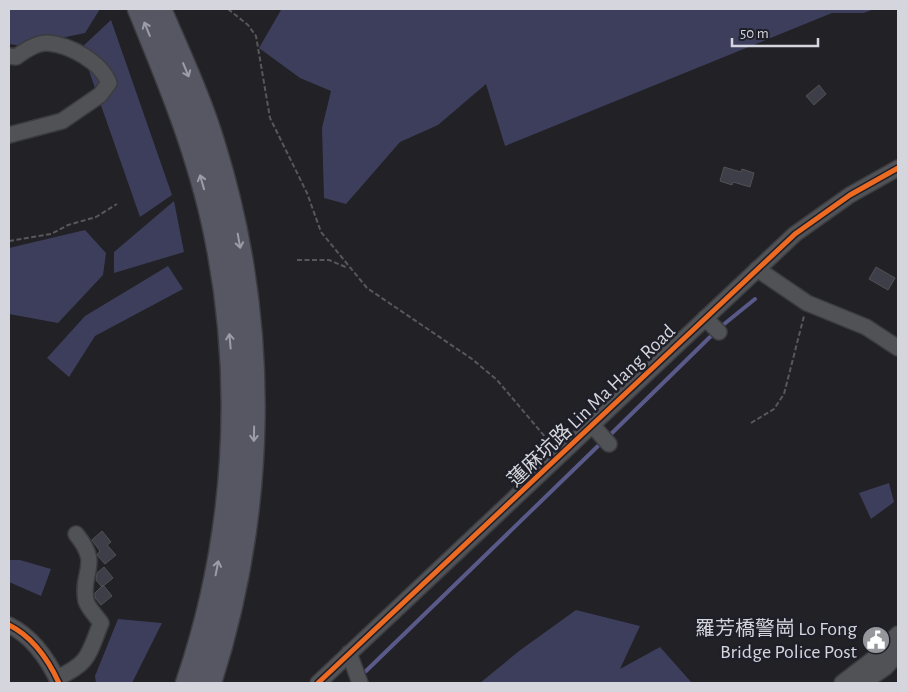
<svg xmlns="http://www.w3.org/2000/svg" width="907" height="692" viewBox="0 0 907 692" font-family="'Alegreya Sans','Noto Sans SC',sans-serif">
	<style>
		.green { fill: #3d3e5c }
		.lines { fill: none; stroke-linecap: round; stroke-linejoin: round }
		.stream { stroke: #595a89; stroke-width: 4 }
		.building { fill: #3e3e49; stroke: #505055 }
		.minor-casing { stroke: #3b3c40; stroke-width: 18 }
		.highway-casing { stroke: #3b3c40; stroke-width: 25 }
		.path { stroke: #57575c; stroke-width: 2; stroke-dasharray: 5 2.5; stroke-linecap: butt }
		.minor { stroke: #515256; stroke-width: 15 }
		.highway { stroke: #575764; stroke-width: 22 }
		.cycleway-casing { stroke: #1e1f29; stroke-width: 8 }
		.cycleway { stroke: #ed6a23; stroke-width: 5 }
		.oneway { stroke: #9c9da7 }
		.labels { text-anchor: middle; stroke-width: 5; stroke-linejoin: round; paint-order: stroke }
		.street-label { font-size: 20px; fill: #d5d6dd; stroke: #1e1f29 }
		.poi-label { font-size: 20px; fill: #d5d6dd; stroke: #1e1f29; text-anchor: end }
	</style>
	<rect width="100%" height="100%" fill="#212126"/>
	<!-- green -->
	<path class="green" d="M 9,9 L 100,9 L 85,33 L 23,46 L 9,44 Z
		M 272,9 L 874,9 L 864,13 L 832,13 L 505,146 L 486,84 L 438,125 L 400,142 L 346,204 L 324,198 L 322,128 L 331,91 L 300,78 L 259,48 L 281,10 Z
		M 111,20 L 172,195 L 140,217 L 81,48 Z
		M 174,201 L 184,252 L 114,273 L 114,252 Z
		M 85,230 L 106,253 L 103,275 L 58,323 L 9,314 L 9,248 Z
		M 168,266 L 183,289 L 95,336 L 69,377 L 47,358 L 85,316 Z
		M 889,483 L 894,502 L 871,519 L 859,493 Z
		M 9,560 L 20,560 L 51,569 L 41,596 L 9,582 Z
		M 576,610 L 640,626 L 620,669 L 660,647 L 692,683 L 480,683 L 519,651 Z
		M 118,619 L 162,623 L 132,683 L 96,683 L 95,676 Z"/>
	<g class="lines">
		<!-- stream -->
		<path class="stream" d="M 723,325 L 755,299
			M 612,433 L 710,337
			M 366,671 L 598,446"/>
	</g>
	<!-- building -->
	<path class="building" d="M 819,85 L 826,94 L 814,105 L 806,96 Z
		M 724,167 L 741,172 L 742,169 L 754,173 L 750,187 L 733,182 L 732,185 L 720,181 Z
		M 876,267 L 895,278 L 888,290 L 869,279 Z
		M 102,531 L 111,542 L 107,545 L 116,555 L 105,564 L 97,555 L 100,551 L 92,540 Z
		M 104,567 L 113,578 L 102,587 L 96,580 L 97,573 Z
		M 103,585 L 112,596 L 101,605 L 95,598 L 95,593 Z
		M 877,630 L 883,636 L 872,647 L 866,641 Z"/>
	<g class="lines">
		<defs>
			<path id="minor" d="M 9,56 L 16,57 C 24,51 37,42 48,43 C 70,45 101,62 109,83 L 100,95 L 62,121 L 9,135
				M 757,269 L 807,303 L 866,327 L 898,348
				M 705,318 L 719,332
				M 592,425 L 609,444
				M 9,625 C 33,637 48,659 59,683
				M 349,653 L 360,683
				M 57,678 C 90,663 88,655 101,623 C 97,617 88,608 86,601 C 80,571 102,566 76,534
				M 318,683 L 795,234 L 850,195 L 898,168
				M 842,683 L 876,657 L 898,634
				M 863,683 L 886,667 L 898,654"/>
			<path id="highway" d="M 139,9 C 169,82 199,155 215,233 C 246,382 236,539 187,683
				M 160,9 C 179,54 200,98 214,145 C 269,322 266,508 210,683"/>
		</defs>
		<!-- minor casing -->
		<use href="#minor" class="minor-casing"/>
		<!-- highway casing -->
		<use href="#highway" class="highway-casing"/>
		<!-- path -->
		<path class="path" d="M 228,9 L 248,25 L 256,36 L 270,118 L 307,193 L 321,232 L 367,288 L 472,359 L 497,380 L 552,445
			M 9,241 L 51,234 L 68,225 L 96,217 L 117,204
			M 297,260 L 329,260 L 348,268
			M 751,423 L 774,409 L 784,394 L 804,316"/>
		<!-- minor -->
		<use href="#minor" class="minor"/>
		<!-- highway -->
		<use href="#highway" class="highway"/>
		<defs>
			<path id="cycleway" d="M 9,625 C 33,637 48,659 59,683
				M 318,683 L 795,234 L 850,195 L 898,168"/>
		</defs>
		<!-- cycleway casing -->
		<use href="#cycleway" class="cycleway-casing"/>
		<!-- cycleway -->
		<use href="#cycleway" class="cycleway"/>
	</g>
	<!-- one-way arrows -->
	<defs><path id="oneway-shaft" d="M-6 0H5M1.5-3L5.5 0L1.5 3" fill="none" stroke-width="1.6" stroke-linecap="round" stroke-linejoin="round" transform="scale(1.25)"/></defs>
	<g class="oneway">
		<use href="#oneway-shaft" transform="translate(147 29) rotate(-112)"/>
		<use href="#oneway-shaft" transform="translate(186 70) rotate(67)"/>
		<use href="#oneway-shaft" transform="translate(202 182) rotate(-106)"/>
		<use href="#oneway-shaft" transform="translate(239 241) rotate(80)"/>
		<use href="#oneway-shaft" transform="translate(230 341) rotate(-95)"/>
		<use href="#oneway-shaft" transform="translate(254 434) rotate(91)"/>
		<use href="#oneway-shaft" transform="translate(217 568) rotate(-79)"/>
	</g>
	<!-- icons -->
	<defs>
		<symbol id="civic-disc" viewBox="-11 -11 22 22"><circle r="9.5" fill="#96979d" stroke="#1e1f29"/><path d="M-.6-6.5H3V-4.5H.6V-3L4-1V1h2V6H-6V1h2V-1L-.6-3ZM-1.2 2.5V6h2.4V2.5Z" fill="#fff"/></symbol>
	</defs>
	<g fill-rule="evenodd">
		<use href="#civic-disc" x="860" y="624" width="32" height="32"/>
	</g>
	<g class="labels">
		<!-- street labels -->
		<g class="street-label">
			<text transform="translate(591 405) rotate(-44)" y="7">蓮麻坑路 Lin Ma Hang Road</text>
		</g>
		<!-- poi labels -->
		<g class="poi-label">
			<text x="857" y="635">羅芳橋警崗 Lo Fong<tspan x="857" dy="23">Bridge Police Post</tspan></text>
		</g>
	</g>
	<!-- border -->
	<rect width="907" height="692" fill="none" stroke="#d5d6dd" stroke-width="20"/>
	<!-- scale -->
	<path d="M732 38v8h86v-8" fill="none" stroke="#d5d6dd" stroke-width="2.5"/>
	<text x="740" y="38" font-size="15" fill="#d5d6dd" stroke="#1e1f29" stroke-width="4" paint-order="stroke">50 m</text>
</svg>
